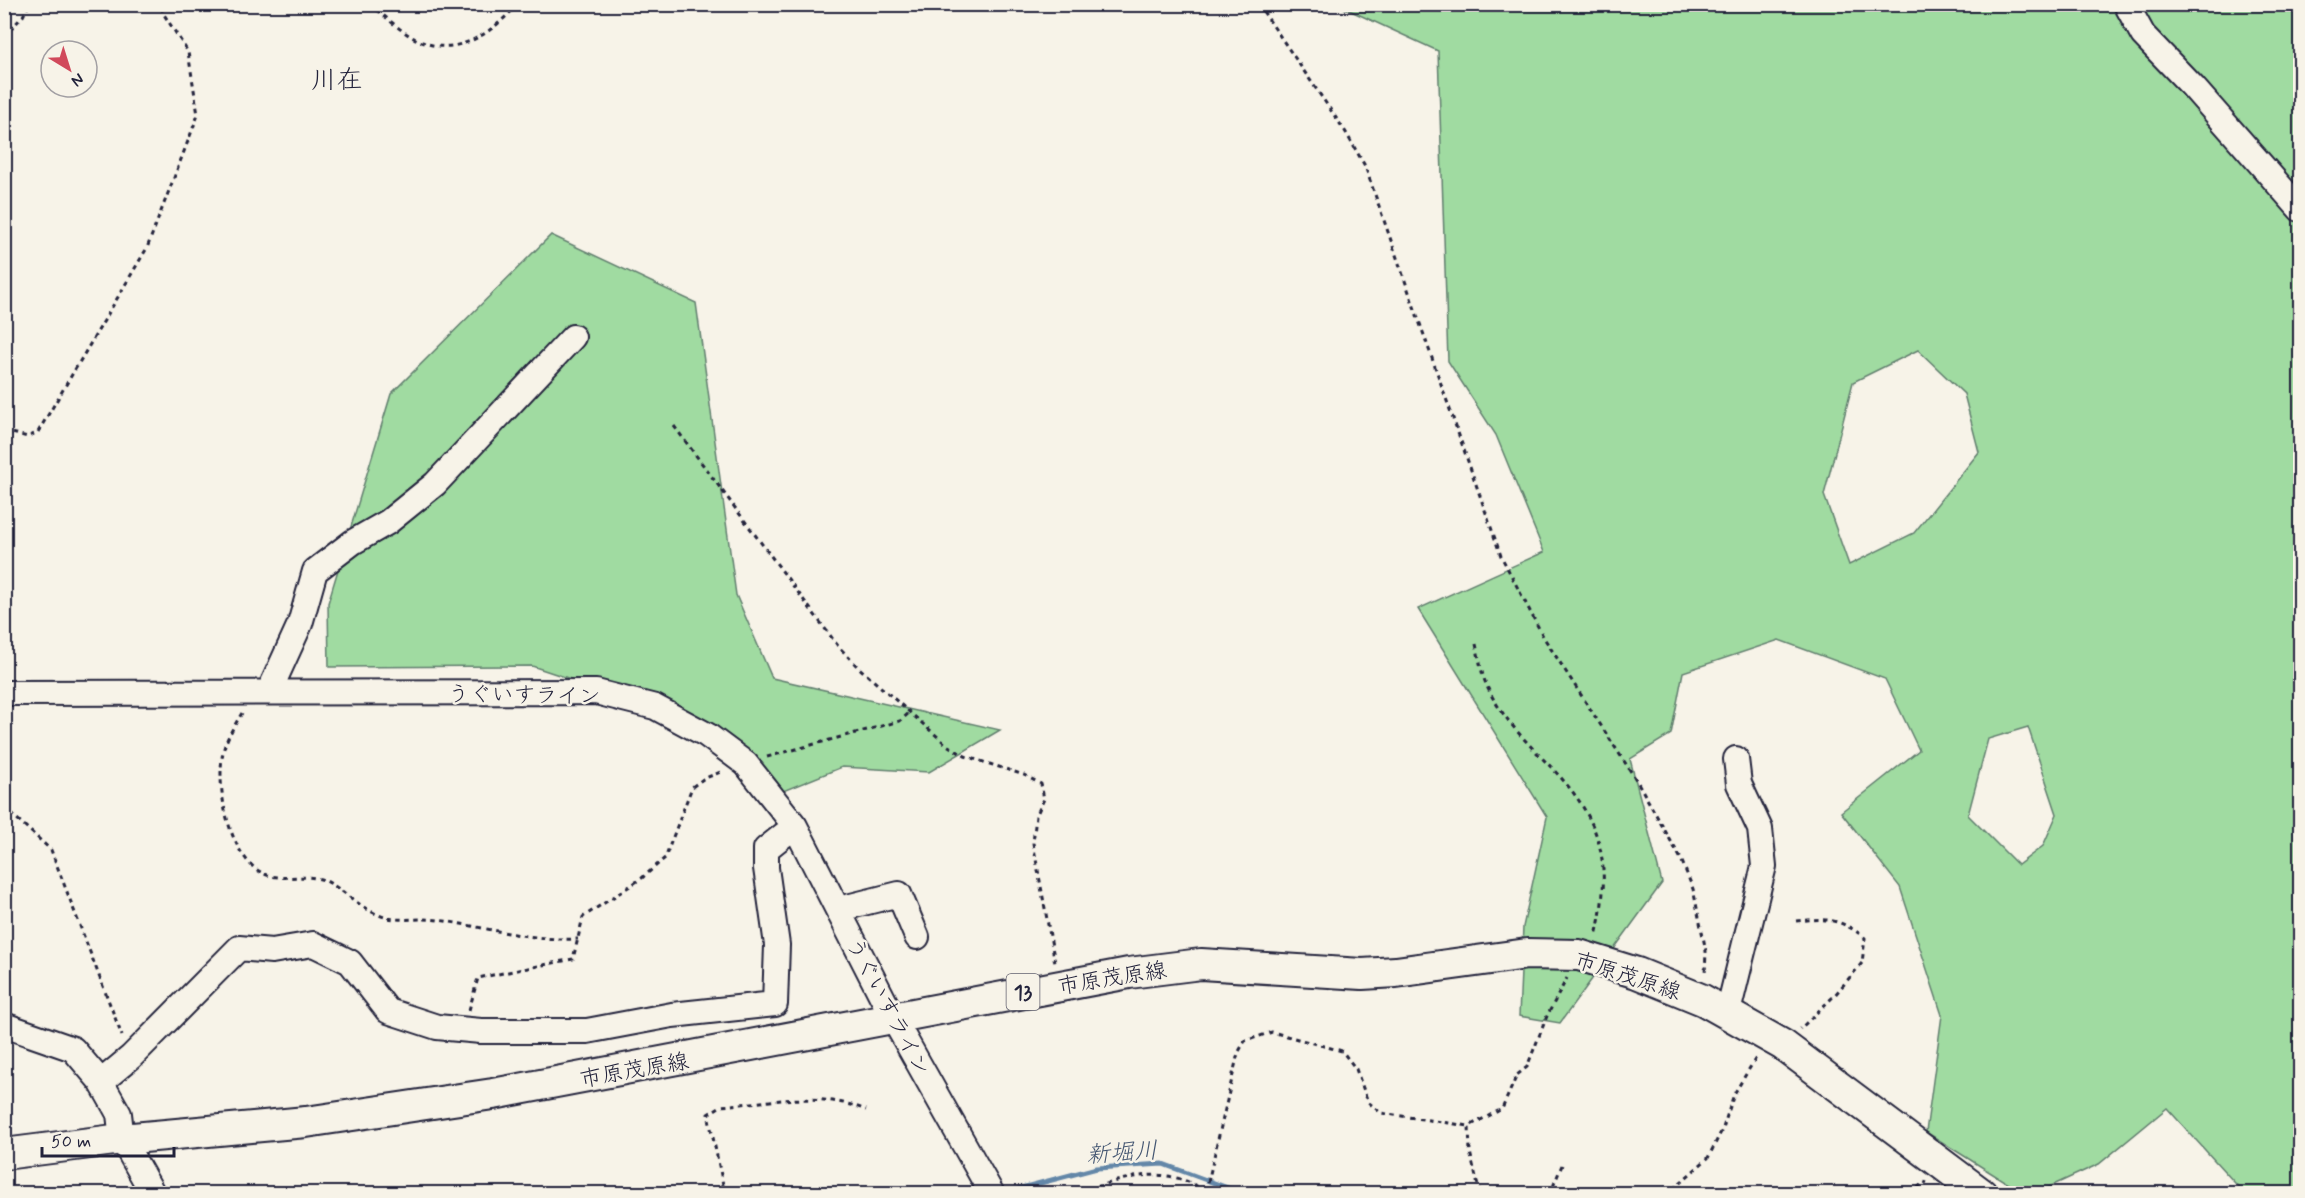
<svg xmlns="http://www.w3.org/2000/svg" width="2305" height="1198" viewBox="0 0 2305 1198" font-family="Mynerve,'Klee One',sans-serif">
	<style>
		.green { fill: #a0dba1; stroke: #617e6e; stroke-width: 1.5; fill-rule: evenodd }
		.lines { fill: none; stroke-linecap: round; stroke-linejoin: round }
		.stream { stroke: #6487a8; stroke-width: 5 }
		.minor-casing { stroke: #22223b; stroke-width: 28 }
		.major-casing { stroke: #22223b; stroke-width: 34 }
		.path { stroke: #22223b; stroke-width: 3; stroke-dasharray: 4.5 4.5; stroke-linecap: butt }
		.minor { stroke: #f7f3e8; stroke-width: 24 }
		.major { stroke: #f7f3e8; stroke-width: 30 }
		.labels { text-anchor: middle; stroke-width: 5; stroke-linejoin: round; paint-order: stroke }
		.shield { fill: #f7f3e8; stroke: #62616f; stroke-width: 1.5 }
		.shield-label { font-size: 21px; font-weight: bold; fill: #22223b }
		.street-label { font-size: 22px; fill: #22223b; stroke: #f7f3e8 }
		.water-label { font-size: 24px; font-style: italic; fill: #435571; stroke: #f7f3e8 }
		.quarter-label { font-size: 26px; fill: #22223b; stroke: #f7f3e8 }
	</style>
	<rect width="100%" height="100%" fill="#f7f3e8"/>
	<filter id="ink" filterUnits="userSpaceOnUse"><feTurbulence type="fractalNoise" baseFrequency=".0167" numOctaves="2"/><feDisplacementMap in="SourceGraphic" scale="12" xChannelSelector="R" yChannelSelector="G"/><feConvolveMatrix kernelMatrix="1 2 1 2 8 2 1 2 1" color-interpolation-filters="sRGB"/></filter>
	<g filter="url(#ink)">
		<!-- green -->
		<path class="green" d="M 1338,5 L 2300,5 L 2300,1193 L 2244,1193 L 2167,1108 L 2099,1164 L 2036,1193 L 2023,1193 L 1926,1132 L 1942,1015 L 1900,887 L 1841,812 L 1919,750 L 1885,679 L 1779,640 L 1683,672 L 1671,734 L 1630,759 L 1662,883 L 1560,1023 L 1519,1016 L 1523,927 L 1547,817 L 1418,609 L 1544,552 L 1496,435 L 1448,361 L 1438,51 ZM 1918,350 L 1964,394 L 1979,452 L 1914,533 L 1849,565 L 1824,495 L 1853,382 ZM 2028,727 L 2057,814 L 2043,846 L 2018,865 L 1968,815 L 1988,739 Z
			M 551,235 L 696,303 L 736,595 L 772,678 L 1000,730 L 929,772 L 842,767 L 771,796 L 655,707 L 532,666 L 329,667 L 328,603 L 391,394 Z"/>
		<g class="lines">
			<!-- stream -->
			<path class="stream" d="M 999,1194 L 1097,1168 L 1163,1164 L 1244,1194"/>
			<defs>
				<path id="minor" d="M 2126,4 L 2143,35 L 2193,87 L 2300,209
					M 269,692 L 300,624 L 315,571 L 353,542 L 388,522 L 435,484 L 573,337
					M 4,693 L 596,692 L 655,707 L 707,735 L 746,764 L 795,826 L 893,1018 L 992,1194
					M 839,909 L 899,894 L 917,937
					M 1728,1012 L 1764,866 L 1760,829 L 1739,784 L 1736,759
					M 4,1025 L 73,1049 L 101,1082 L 119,1114 L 122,1139 L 153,1194
					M 101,1082 L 131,1057 L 239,948 L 272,951 L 313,944 L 350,962 L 388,1011 L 437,1027 L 481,1031 L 587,1031 L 672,1015 L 775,1004 L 777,945 L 766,868 L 766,849 L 795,826"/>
				<path id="major" d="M 4,1154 L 122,1139 L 306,1122 L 493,1094 L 1129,973 L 1201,964 L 1362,974 L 1396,972 L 1527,954 L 1579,955 L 1637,973 L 1703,1000 L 1783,1045 L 1982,1194"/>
			</defs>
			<!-- minor casing -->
			<use href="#minor" class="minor-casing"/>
			<!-- major casing -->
			<use href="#major" class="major-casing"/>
			<!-- path -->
			<path class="path" d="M 370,4 C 385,16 404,35 422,42 C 460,57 494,31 518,4
				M 1258,4 L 1345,131 L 1365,166 L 1501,556 L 1544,638 L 1637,781 L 1681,859 L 1693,889 L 1706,951 L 1705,974
				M 4,36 L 23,16 L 29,4
				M 674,426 L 838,646 L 858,667 L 947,745 L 965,756 L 1024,775 L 1041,784 L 1044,799 L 1036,816 L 1033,843 L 1055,963
				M 4,431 L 28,437 L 38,432 L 147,248 L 198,115 L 188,52 L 163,13 L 161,4
				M 1476,644 C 1479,657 1481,672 1486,684 C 1498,713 1526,742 1548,764 C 1602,818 1613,863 1596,936
				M 242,713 C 236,723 229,734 225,745 C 213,779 228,862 267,875 C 285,881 308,873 326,881 C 344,890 360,908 379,915 C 397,923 419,917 438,920 C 485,927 530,941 578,939
				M 767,757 L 900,721 L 910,712
				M 4,807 L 51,850 L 122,1036
				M 1796,921 C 1827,918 1840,918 1865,938 L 1862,963 L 1834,996 L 1800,1029
				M 469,1010 L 478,978 L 573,959 L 583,917 L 642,878 L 665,858 L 692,787 L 703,779 L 723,771
				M 1673,1189 L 1708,1158 L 1723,1128 L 1734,1094 L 1757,1056
				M 1206,1191 L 1238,1053 L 1245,1041 L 1272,1032 L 1342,1051 L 1356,1069 L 1368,1102 L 1381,1113 L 1469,1126
				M 725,1194 L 708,1114 L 721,1106 C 770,1102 819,1091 866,1110
				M 1071,1194 C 1122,1181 1161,1159 1209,1194
				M 1480,1194 L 1470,1152 L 1469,1126 L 1502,1109 L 1517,1075 L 1527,1067 L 1547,1016 L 1567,978
				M 1550,1194 L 1562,1165
				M 1911,1194 L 1924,1182 L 1927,1183"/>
			<!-- minor -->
			<use href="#minor" class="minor"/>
			<!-- major -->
			<use href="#major" class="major"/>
		</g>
	</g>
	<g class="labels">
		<!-- shield labels -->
		<rect class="shield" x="1006.5" y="974" width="33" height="36" rx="4.5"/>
		<g class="shield-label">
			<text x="1023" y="999">13</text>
		</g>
		<!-- street labels -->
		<g class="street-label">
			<text transform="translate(524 694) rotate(1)" y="8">うぐいすライン</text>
			<text transform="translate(1628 975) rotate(18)" y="8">市原茂原線</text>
			<text transform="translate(1112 977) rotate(-9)" y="8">市原茂原線</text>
			<text transform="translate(889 1006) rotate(62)" y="8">うぐいすライン</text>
			<text transform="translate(634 1069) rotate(-10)" y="8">市原茂原線</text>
		</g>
		<!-- water labels -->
		<g class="water-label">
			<text transform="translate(1122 1152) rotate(-4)" y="8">新堀川</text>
		</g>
		<!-- quarter labels -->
		<g class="quarter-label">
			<text x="337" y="88">川在</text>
		</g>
	</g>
	<!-- margin -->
	<rect width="2305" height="1198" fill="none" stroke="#f7f3e8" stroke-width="24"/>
	<rect x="12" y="12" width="2281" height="1174" fill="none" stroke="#22223b" stroke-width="2" filter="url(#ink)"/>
	<!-- north arrow -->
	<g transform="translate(69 69) rotate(142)"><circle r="28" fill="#f7f3e8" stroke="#a29fa3" stroke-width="1.5"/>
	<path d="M0-4.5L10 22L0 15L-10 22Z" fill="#d1495b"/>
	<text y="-9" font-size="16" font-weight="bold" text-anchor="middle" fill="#22223b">N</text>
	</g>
	<!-- scale -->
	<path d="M42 1147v9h132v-9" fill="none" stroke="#22223b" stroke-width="3"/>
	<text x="51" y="1147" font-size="18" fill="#22223b" stroke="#f7f3e8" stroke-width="4.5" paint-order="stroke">50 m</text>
</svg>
